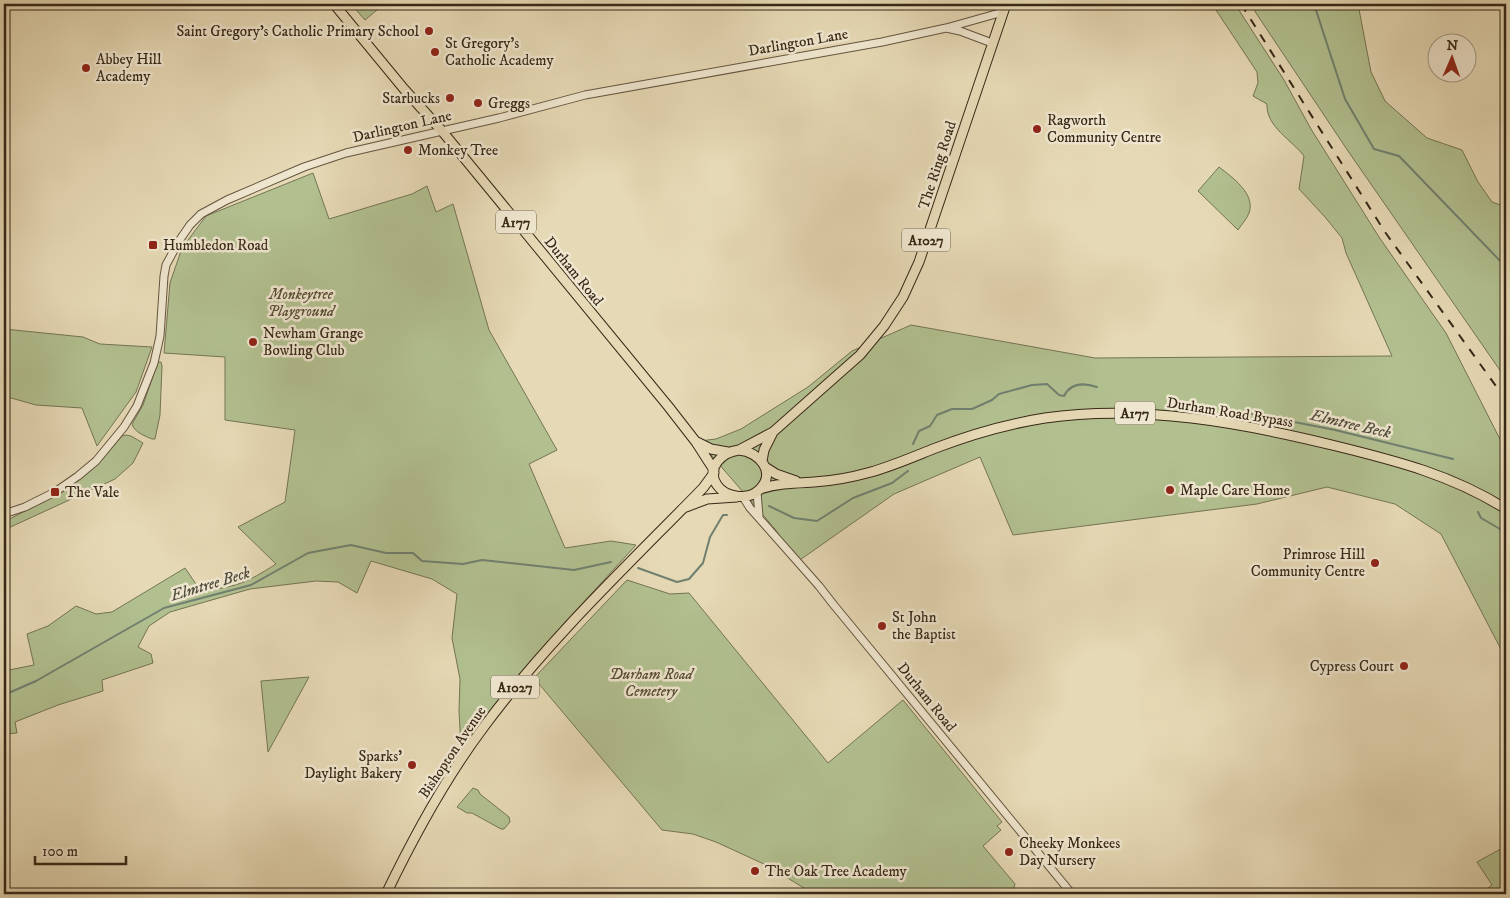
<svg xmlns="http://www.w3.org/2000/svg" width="1510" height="898" viewBox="0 0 1510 898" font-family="'IM FELL DW Pica',serif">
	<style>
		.green { fill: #b2c090; stroke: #747454 }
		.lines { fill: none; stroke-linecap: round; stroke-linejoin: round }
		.stream { stroke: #708070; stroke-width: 2 }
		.tertiary-casing { stroke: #63543e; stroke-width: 9 }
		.primary-casing { stroke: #372817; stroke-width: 11 }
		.tertiary { stroke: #efe6cf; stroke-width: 7 }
		.primary { stroke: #e6d9b5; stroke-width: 9 }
		.rail { stroke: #372817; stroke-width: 2; stroke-dasharray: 9 9; stroke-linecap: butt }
		.poi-dot { fill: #8f2418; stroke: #efe6cf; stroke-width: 2 }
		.labels { text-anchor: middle; stroke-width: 5; stroke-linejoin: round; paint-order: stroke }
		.shield { fill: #efe6cf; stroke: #6e614e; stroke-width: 1 }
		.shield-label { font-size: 14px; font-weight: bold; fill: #372817 }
		.poi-label { font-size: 15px; fill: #372817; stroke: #efe6cf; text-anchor: start }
		.street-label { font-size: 15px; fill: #372817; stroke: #efe6cf }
		.park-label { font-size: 15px; font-style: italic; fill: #564e35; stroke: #efe6cf }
		.water-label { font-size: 16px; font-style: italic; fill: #4f4c3c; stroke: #efe6cf }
	</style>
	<rect width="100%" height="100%" fill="#e6d9b5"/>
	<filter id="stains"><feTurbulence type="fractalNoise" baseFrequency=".004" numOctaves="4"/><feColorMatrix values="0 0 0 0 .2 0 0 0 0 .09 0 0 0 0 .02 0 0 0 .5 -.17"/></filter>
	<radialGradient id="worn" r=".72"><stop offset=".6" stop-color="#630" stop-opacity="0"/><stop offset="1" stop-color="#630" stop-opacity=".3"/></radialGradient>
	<!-- green -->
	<path class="green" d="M 351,4 L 384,4 L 365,20 Z
		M 1212,4 L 1235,4 L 1284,80 L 1311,129 L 1379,237 L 1446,333 L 1506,451 L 1506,659 L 1441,534 L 1395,504 L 1327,487 L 1257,504 L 1013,535 L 980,457 L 894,494 L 797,562 L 775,529 L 699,441 L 716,439 L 741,429 L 808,387 L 852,351 L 911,325 L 1095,358 L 1392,356 L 1346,253 L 1342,238 L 1325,217 L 1299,189 L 1304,156 C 1292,140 1266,127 1267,104 L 1253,96 L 1258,83 L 1257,72 Z
		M 1250,4 L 1358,4 L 1371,72 L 1385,101 L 1427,138 L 1462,150 L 1478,182 L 1492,202 L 1506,207 L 1506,379 L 1348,151 Z
		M 1219,167 C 1232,177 1256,194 1249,213 C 1247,219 1241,225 1238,230 L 1198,191 Z
		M 313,173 L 329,219 L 412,194 L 427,186 L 436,212 L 453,204 L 489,330 L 557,450 L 529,464 L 565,548 L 611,541 L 636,545 C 576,611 514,675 461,748 L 459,711 L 460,679 L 452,638 L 457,594 L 432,579 L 371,561 L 357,593 L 338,582 L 316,581 L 250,589 L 170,612 L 149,626 L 138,647 L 151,654 L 153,663 L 102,680 L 103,691 L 58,705 L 15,722 L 17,733 L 4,734 L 4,671 L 34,665 L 27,634 L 48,626 L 76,606 L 96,614 L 112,612 L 185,568 L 200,590 C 236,588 246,583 276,564 L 238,527 L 285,502 L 295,430 L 225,420 L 225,357 L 164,353 L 170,283 L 182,248 L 206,216 Z
		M 4,329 L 83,337 L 100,344 L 152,347 L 136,392 L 97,446 L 82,408 L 36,405 L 4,396 Z
		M 158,362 L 161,362 L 162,366 L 160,415 L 155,439 L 152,439 C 145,436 134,432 132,424 L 143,405 Z
		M 126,435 L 131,436 L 143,443 L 133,463 L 115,479 L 4,530 L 4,522 L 67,489 L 100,462 L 122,436 Z
		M 627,580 L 670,594 L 689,593 L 828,763 L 903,700 L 1002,822 L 997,826 L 1001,830 L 983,846 L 1015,884 L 1012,894 L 814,894 L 766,865 L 716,842 L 693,834 L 662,830 L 534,678 Z
		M 309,677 L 268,752 L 261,681 Z
		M 473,788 L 478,790 L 480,794 L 509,817 L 510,822 L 504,829 L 501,829 L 472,813 L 467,813 L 457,807 Z
		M 1506,846 L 1506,894 L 1480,894 L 1492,885 L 1477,862 Z"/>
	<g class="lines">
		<!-- stream -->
		<path class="stream" d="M 1314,4 L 1345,99 L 1374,149 L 1399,156 L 1506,267
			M 1243,412 L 1335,430 L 1453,459
			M 913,444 L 919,431 L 930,426 L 937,415 L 952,409 L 972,409 L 992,400 L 999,394 L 1032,385 L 1047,384 L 1059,395 L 1064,396 C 1071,382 1085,383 1097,387
			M 769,506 L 794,518 L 817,521 L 853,498 L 892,483 L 908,471
			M 1478,512 L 1481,518 L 1500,529 L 1506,544
			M 638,568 L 677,582 L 689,579 L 703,563 L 710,537 L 723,515 L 727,515
			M 4,695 L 36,681 L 164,608 L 251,585 L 308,553 L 351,545 L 386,553 L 413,553 L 422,561 L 463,564 L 482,560 L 574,570 L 611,562"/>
		<defs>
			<path id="tertiary" d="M 946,28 L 1003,12
				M 757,492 L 759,516
				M 743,497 L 750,508 L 819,586 L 833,604 L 1072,894
				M 4,514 L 25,507 L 55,492 L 78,476 L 96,461 L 124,427 L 137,406 L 154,363 L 160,336 L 164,276 L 166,265 L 179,241 L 190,225 L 201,214 L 227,200 L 304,167 L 346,153 L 499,118 L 585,95 L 882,42 L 946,28 L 960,31 L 992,43"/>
			<path id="primary" d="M 334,4 L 404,89 L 442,131 L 668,406 L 696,442 L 714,470
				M 697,442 L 711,449 L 728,452
				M 739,450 L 773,432 L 860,355 L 884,326 L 903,297 L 919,262 L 1006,4
				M 739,450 C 760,452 777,473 759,490 C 748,501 725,497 717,485 C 705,467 723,452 739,450 Z
				M 762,461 L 764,450 L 773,432
				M 765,467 L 776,474 L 796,481
				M 760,489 C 778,483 796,483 814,482 C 833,481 853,477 871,472 C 892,466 913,457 933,449 C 969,435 1007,424 1045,418 C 1141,404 1243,423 1336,446 C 1397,461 1452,475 1506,509
				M 686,507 L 707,499 L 737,497
				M 386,894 C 414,836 444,780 483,728 C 548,640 627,566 703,488 L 714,473"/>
		</defs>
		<!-- tertiary casing -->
		<use href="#tertiary" class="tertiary-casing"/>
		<!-- primary casing -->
		<use href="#primary" class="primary-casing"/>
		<!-- tertiary -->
		<use href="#tertiary" class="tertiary"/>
		<!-- primary -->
		<use href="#primary" class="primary"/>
		<!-- rail -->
		<path class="rail" d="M 1241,4 L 1385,232 L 1506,400"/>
	</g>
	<!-- markers -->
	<g class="poi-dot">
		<circle cx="429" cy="31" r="5"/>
		<circle cx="435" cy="52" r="5"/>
		<circle cx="86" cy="68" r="5"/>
		<circle cx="450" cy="98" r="5"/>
		<circle cx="478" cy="103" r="5"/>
		<circle cx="1037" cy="129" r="5"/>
		<circle cx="408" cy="150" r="5"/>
		<rect x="148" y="240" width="10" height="10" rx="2.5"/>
		<circle cx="253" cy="342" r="5"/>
		<circle cx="1170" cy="490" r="5"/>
		<rect x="50" y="487" width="10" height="10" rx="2.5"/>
		<circle cx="1375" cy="563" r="5"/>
		<circle cx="882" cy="626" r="5"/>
		<circle cx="1404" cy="666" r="5"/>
		<circle cx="412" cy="765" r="5"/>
		<circle cx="1009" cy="852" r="5"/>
		<circle cx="755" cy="871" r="5"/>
	</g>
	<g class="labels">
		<!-- shield labels -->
		<g class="shield">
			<rect x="496" y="210.5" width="40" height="23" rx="4"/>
			<rect x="902" y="228.5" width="48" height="23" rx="4"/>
			<rect x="1115" y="401.5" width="40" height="23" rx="4"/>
			<rect x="491" y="675.5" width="48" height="23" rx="4"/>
		</g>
		<g class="shield-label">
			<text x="516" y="227">A177</text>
			<text x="926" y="245">A1027</text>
			<text x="1135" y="418">A177</text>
			<text x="515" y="692">A1027</text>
		</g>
		<!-- poi labels -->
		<g class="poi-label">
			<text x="419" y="36" text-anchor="end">Saint Gregory's Catholic Primary School</text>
			<text x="445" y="48">St Gregory's<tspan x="445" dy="17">Catholic Academy</tspan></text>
			<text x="96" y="64">Abbey Hill<tspan x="96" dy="17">Academy</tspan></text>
			<text x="440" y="103" text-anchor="end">Starbucks</text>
			<text x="488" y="108">Greggs</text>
			<text x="1047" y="125">Ragworth<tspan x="1047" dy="17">Community Centre</tspan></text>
			<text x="418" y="155">Monkey Tree</text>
			<text x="163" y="250">Humbledon Road</text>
			<text x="263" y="338">Newham Grange<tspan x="263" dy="17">Bowling Club</tspan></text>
			<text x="1180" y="495">Maple Care Home</text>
			<text x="65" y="497">The Vale</text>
			<text x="1365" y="559" text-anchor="end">Primrose Hill<tspan x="1365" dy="17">Community Centre</tspan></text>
			<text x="892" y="622">St John<tspan x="892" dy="17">the Baptist</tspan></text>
			<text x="1394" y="671" text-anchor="end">Cypress Court</text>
			<text x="402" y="761" text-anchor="end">Sparks'<tspan x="402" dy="17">Daylight Bakery</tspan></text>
			<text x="1019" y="848">Cheeky Monkees<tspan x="1019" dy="17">Day Nursery</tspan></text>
			<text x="765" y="876">The Oak Tree Academy</text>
		</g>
		<!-- street labels -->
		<g class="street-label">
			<text transform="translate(798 42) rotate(-10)" y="5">Darlington Lane</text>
			<text transform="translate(402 126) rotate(-13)" y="5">Darlington Lane</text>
			<text transform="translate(937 165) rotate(-72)" y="5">The Ring Road</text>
			<text transform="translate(574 271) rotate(51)" y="5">Durham Road</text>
			<text transform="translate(1230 412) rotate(9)" y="5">Durham Road Bypass</text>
			<text transform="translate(927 697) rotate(51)" y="5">Durham Road</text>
			<text transform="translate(452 752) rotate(-56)" y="5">Bishopton Avenue</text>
		</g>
		<!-- park labels -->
		<g class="park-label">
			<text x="301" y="299">Monkeytree<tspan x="301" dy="17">Playground</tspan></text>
			<text x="651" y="679">Durham Road<tspan x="651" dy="17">Cemetery</tspan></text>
		</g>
		<!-- water labels -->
		<g class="water-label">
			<text transform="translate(1351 423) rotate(13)" y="6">Elmtree Beck</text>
			<text transform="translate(210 583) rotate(-17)" y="6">Elmtree Beck</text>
		</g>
	</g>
	<!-- margin -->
	<rect width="1510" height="898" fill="none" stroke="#e6d9b5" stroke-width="20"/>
	<rect x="5" y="5" width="1500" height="888" fill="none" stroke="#372817" stroke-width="2.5"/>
	<rect x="10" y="10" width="1490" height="878" fill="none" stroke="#372817"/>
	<!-- north arrow -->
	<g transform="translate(1452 58) rotate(2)"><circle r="24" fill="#efe6cf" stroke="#a59a85"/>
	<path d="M0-4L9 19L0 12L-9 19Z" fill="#8f2418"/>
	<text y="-8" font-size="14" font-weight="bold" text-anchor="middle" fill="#372817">N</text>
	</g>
	<!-- scale -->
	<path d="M35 856v8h91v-8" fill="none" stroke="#372817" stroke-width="2.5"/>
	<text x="42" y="856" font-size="15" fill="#372817" stroke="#efe6cf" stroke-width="4" paint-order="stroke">100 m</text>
	<rect width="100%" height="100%" filter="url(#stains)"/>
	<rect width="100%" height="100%" fill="url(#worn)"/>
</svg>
